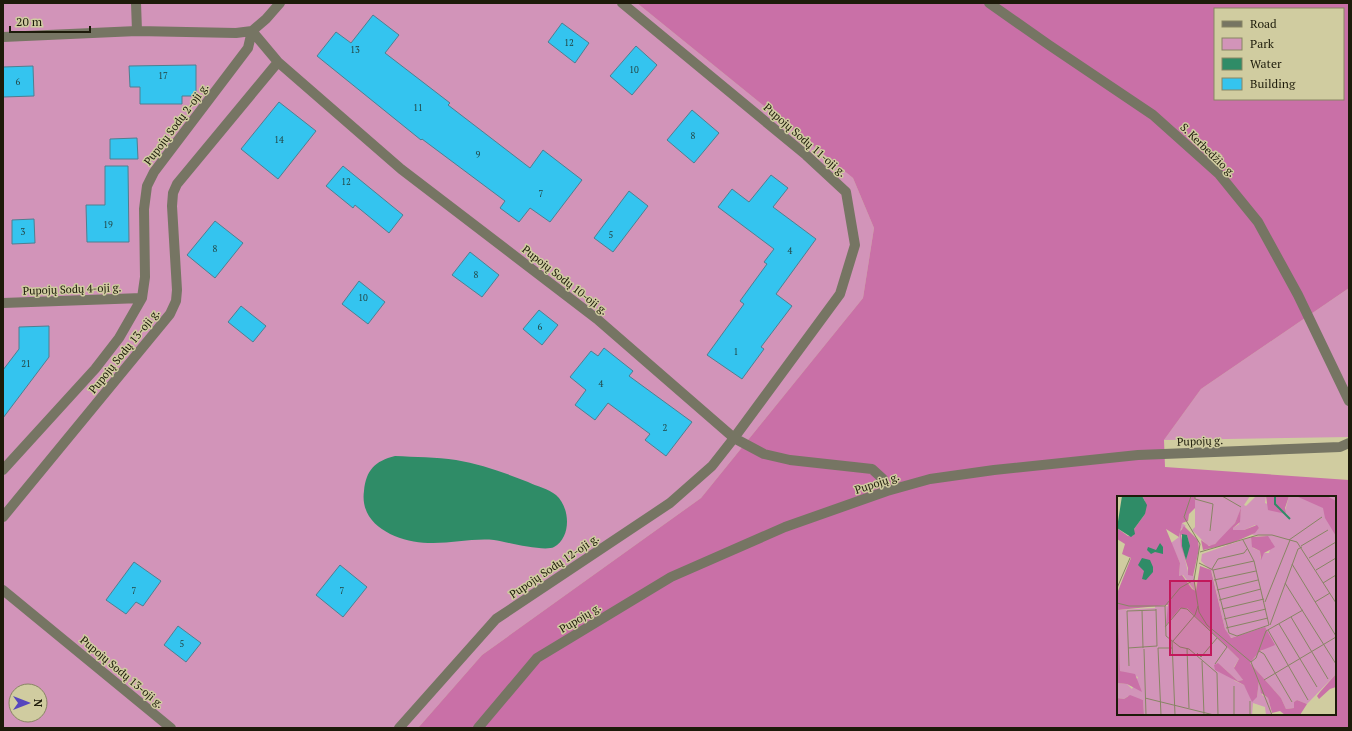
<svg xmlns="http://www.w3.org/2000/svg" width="1352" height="731" viewBox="0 0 1352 731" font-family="'PT Serif',serif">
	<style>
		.green { fill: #d294b9; fill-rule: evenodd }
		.forest { fill: #c970a7; fill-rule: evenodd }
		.water { fill: #2f8c67 }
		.building { fill: #34c4ef; stroke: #4f7e90 }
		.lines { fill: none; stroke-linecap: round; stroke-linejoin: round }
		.minor { stroke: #767563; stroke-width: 10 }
		.labels { text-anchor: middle; stroke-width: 3; stroke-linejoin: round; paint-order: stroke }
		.number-label { font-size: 9px; fill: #234543 }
		.street-label { font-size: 11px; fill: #1d1b0a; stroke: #d0cca0 }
		.inset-river { fill: none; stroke: #2f8c67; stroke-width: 2 }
		.inset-road { fill: none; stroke: #888564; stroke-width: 1 }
		.view { fill: #c2185b; fill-opacity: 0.15; stroke: #c2185b; stroke-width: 2 }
		.inset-edge { fill: none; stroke: #1d1b0a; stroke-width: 2 }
	</style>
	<rect width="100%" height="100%" fill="#d0cca0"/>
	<!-- green -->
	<path class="green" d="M 3,3 L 637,3 L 853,178 L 874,228 L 863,298 L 701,498 L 482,655 L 418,728 L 3,728 ZM 16,691 L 40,691 L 40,715 L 16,715 Z
		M 1349,288 L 1349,437 L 1164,440 L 1201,389 Z"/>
	<!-- forest -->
	<path class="forest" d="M 637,3 L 1349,3 L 1349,288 L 1201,389 L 1164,440 L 1165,467 L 1349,480 L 1349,728 L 418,728 L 482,655 L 701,498 L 863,298 L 874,228 L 853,178 ZM 1215,9 L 1343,9 L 1343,99 L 1215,99 ZM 1118,497 L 1335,497 L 1335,714 L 1118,714 Z"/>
	<!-- water -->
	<path class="water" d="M 395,456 C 415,457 436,457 456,460 C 481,464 505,473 528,482 C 536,486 549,489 556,495 C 570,507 572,537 554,547 C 544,552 507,542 494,540 C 472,538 450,544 428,543 C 398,542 359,526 364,491 C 366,470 375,461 395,456 Z"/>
	<!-- building -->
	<path class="building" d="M 373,15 L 399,35 L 385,53 L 450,103 L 448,105 L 530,168 L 543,150 L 582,180 L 550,222 L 530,208 L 519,222 L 500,208 L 505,201 L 422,139 L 421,140 L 317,56 L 336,32 L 351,43 Z
		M 562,23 L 589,43 L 575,63 L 548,42 Z
		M 636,46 L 657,65 L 632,95 L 610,76 Z
		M 196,65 L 196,96 L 182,96 L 182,104 L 140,104 L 140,87 L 130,87 L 129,66 Z
		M 33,66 L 34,96 L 3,97 L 3,67 Z
		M 279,102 L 316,131 L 278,179 L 241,149 Z
		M 692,110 L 719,133 L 694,163 L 667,140 Z
		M 137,138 L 138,159 L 110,159 L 110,139 Z
		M 105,166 L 128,166 L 129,242 L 87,242 L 86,205 L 105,205 Z
		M 343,166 L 403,215 L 389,233 L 355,205 L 353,208 L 326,186 Z
		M 771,175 L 788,188 L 773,207 L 816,239 L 776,294 L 792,306 L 761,347 L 764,349 L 742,379 L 707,355 L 744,304 L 740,301 L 767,264 L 764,262 L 774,249 L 718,207 L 732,189 L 749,202 Z
		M 629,191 L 648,206 L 613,252 L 594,238 Z
		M 34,219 L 35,243 L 12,244 L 12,220 Z
		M 215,221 L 243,243 L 215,278 L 187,255 Z
		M 470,252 L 499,275 L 482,297 L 452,275 Z
		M 359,281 L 385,302 L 368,324 L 342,304 Z
		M 241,306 L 266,326 L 253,342 L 228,322 Z
		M 539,310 L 558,325 L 542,345 L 523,329 Z
		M 49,326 L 49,357 L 3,418 L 3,370 L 19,349 L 19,327 Z
		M 604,348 L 633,371 L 629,376 L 692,422 L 666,456 L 645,440 L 650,434 L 608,403 L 595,420 L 575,405 L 586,390 L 570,377 L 591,351 L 598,356 Z
		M 134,562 L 161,581 L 143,606 L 136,602 L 126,614 L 106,600 Z
		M 340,565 L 367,587 L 343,617 L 316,595 Z
		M 178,626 L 201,643 L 186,662 L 164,645 Z"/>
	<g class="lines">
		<!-- minor -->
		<path class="minor" d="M 136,3 L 137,31
			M 989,3 L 1049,45 L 1153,115 L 1219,174 L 1258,222 L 1298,295 L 1349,401
			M 252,31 L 278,62 L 401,169 L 597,319 L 734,438 L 764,454 L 790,460 L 872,469 L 883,479 L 887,491
			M 3,37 L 137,31 L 236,33 L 252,31
			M 3,303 L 142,298
			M 3,470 L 95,369 L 119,338 L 142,298 L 145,277 L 144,209 L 147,186 L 154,172 L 248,48 L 252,31 L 266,19 L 280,3
			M 3,517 L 170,314 L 176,301 L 177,290 L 172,206 L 173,193 L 177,184 L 278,62
			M 3,590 L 171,728
			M 399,728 L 496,619 L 670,503 L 712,466 L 734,438 L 840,294 L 855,245 L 846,192 L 806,155 L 622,3
			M 478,728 L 537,658 L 671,577 L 785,527 L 887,491 L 930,479 L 994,470 L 1138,455 L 1340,447 L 1349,443"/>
	</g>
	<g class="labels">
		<!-- number labels -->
		<g class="number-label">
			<text x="569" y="46">12</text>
			<text x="355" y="53">13</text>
			<text x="634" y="73">10</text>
			<text x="163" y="79">17</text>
			<text x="18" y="85">6</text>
			<text x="418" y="111">11</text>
			<text x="693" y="139">8</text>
			<text x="279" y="143">14</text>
			<text x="478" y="158">9</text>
			<text x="346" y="185">12</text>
			<text x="541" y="197">7</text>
			<text x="108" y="228">19</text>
			<text x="23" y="235">3</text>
			<text x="611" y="238">5</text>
			<text x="215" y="252">8</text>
			<text x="790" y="254">4</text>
			<text x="476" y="278">8</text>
			<text x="363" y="301">10</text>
			<text x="540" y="330">6</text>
			<text x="736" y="355">1</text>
			<text x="26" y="367">21</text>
			<text x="601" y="387">4</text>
			<text x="665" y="431">2</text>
			<text x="134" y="594">7</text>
			<text x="342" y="594">7</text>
			<text x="182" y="647">5</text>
		</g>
		<!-- street labels -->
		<g class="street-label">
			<text transform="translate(176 124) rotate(-53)" y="4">Pupojų Sodų 2-oji g.</text>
			<text transform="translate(805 140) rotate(41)" y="4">Pupojų Sodų 11-oji g.</text>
			<text transform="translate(1208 150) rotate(44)" y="4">S. Kerbedžio g.</text>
			<text transform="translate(565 280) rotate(38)" y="4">Pupojų Sodų 10-oji g.</text>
			<text transform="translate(72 289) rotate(-2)" y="4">Pupojų Sodų 4-oji g.</text>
			<text transform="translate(124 351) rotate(-51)" y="4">Pupojų Sodų 13-oji g.</text>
			<text transform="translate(1200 441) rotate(-2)" y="4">Pupojų g.</text>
			<text transform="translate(877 483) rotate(-18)" y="4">Pupojų g.</text>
			<text transform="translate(554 566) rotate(-34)" y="4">Pupojų Sodų 12-oji g.</text>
			<text transform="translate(580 618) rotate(-31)" y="4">Pupojų g.</text>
			<text transform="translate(122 672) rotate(40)" y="4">Pupojų Sodų 13-oji g.</text>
		</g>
	</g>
	<!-- overview -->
	<g transform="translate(1117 496)">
		<rect width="219" height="219" fill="#d0cca0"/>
		<path d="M 78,0 L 133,0 L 127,9 L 129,10 L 139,0 L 149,0 L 148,7 L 168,15 L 172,0 L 219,0 L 219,178 L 190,208 L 180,204 L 177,206 L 177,212 L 169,213 L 164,202 L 133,167 L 143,155 L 146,155 L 120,140 L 113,142 L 108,133 L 95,76 L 84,65 L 85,58 L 134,41 L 136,52 L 143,55 L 143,63 L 147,57 L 152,57 L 155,46 L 151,44 L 151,40 L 135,39 L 142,32 L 138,29 L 127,34 L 116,35 L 116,32 L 122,28 L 124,13 L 118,27 L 108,40 L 95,50 L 90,49 L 75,34 L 78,31 ZM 65,27 L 69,30 L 64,33 L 64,46 L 71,76 L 77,80 L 78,95 L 66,79 L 62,80 L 63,67 L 54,47 L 62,41 ZM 38,109 L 70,112 L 81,120 L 90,132 L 122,163 L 117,171 L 126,184 L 121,185 L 101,167 L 118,185 L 127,189 L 135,201 L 140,201 L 142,185 L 145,199 L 151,202 L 155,219 L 149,219 L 148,211 L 136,207 L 135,219 L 27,219 L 26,204 L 11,200 L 7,203 L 0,202 L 0,187 L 10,188 L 15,193 L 21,181 L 3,175 L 1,114 L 38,112 Z" fill="#d294b9"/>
		<path d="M 25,0 L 78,0 L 78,12 L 72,18 L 71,25 L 65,27 L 62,41 L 49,33 L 63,67 L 62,80 L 65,79 L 75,93 L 79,95 L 83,70 L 94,74 L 108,133 L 114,142 L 148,131 L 158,149 L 143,155 L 133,167 L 164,202 L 169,213 L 177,212 L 177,206 L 180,204 L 190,208 L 183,219 L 168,219 L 163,215 L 155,217 L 151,202 L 144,197 L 142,185 L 140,201 L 135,206 L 127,189 L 98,174 L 97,169 L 101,167 L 121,185 L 126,184 L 117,172 L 122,163 L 70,112 L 63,112 L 49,129 L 51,109 L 1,114 L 3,175 L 18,178 L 25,196 L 10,188 L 0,187 L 1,95 L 14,62 L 5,58 L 8,48 L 0,43 L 0,32 L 11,40 L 16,40 L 17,33 L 28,18 L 28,5 ZM 149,0 L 172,0 L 168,12 L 169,18 L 151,14 ZM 179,0 L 210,0 L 219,5 L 219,40 L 208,22 L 206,12 ZM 124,12 L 123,26 L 116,32 L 116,34 L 127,34 L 140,29 L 142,32 L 138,37 L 113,48 L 86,54 L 84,44 L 92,50 L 98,48 L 118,27 ZM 67,30 L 81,44 L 82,53 L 76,80 L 71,79 L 71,72 L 64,50 L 63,36 ZM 64,39 L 70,39 L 72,47 L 69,64 ZM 151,40 L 158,51 L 147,57 L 144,64 L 143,55 L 135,51 L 134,41 ZM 219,178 L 219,191 L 213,193 L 202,203 L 200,200 L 203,196 ZM 13,199 L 26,204 L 27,219 L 0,219 L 0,202 L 7,203 Z" fill="#c970a7" fill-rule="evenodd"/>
		<path d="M 5,0 L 25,0 L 30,9 L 28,18 L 17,33 L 18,38 L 14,41 L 0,32 ZM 65,38 L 70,39 L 73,50 L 69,64 L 65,50 ZM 43,47 L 46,51 L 46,58 L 38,56 L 34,58 L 30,54 L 31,51 L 39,54 ZM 25,62 L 33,64 L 36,71 L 36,76 L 29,84 L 25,83 L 27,75 L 21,69 Z" fill="#2f8c67"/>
		<path class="inset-river" d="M 158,0 L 158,8 L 173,23"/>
		<path class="inset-road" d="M 74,0 L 67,21 L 83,48 L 77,84 L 82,116 L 90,129 L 134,166 L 155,219M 78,0 L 78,3 L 96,8 L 93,35M 105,0 L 124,11M 126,44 L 137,65 L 152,129M 172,44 L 205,21M 184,50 L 211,34M 83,56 L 141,39 L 155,39 L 180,46 L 219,107M 192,62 L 219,46M 82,67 L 96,74 L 112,137 L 120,140 L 152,129M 175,68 L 219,140M 95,73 L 101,63 L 127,57 L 130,53M 96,74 L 137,65M 199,74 L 219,62M 97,84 L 139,75M 168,87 L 219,168M 206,87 L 219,79M 0,92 L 13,62M 100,94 L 141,84M 102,104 L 144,93M 148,106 L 173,44M 198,106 L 213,97M 0,107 L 12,110 L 48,110 L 63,92 L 77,84M 48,110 L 49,140 L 63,151 L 72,153 L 100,177 L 101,219M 105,113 L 147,103M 25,114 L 26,152M 174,121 L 211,183M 107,123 L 149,113M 162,128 L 200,191M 153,129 L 181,53 L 185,51M 48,131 L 64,112 L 70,113 L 110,151 L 98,168M 109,132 L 151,122M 151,134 L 191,204M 55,145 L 58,219M 56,145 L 78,119 L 81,110M 11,152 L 40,150 L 39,113M 70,152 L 72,212M 27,153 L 29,219M 142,155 L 147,158 L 175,206M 80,157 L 84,161 L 100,142M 85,165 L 87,219M 134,166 L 139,162 L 149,135 L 186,114M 12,170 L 10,115 L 39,114M 147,184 L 219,141M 117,190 L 117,219M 28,202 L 97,219M 44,219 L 41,152 L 55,152M 133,219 L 133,205"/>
		<path class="view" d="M 53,85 L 94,85 L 94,159 L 53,159 Z"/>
		<rect width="219" height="219" class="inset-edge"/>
	</g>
	<!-- border -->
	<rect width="1352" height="731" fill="none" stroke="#1d1b0a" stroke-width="8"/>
	<!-- legend -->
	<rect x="1214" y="8" width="130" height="92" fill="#d0cca0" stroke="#888564"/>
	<rect x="1222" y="21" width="20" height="6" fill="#767563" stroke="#888564"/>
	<text x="1250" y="28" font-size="12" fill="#1d1b0a">Road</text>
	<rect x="1222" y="38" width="20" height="12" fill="#d294b9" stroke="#888564"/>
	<text x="1250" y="48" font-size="12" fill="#1d1b0a">Park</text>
	<rect x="1222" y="58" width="20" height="12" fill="#2f8c67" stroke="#888564"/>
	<text x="1250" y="68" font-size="12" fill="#1d1b0a">Water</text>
	<rect x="1222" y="78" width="20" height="12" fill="#34c4ef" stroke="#888564"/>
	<text x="1250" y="88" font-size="12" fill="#1d1b0a">Building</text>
	<!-- north arrow -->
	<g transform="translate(28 703) rotate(90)"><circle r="19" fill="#d0cca0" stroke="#888564"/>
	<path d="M0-3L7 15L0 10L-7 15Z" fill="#5646be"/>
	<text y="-6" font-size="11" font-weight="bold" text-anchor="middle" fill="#1d1b0a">N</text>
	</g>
	<!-- scale -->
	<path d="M10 26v6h80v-6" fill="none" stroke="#1d1b0a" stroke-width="2"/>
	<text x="16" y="26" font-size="12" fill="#1d1b0a" stroke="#d0cca0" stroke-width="3" paint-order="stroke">20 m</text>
</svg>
